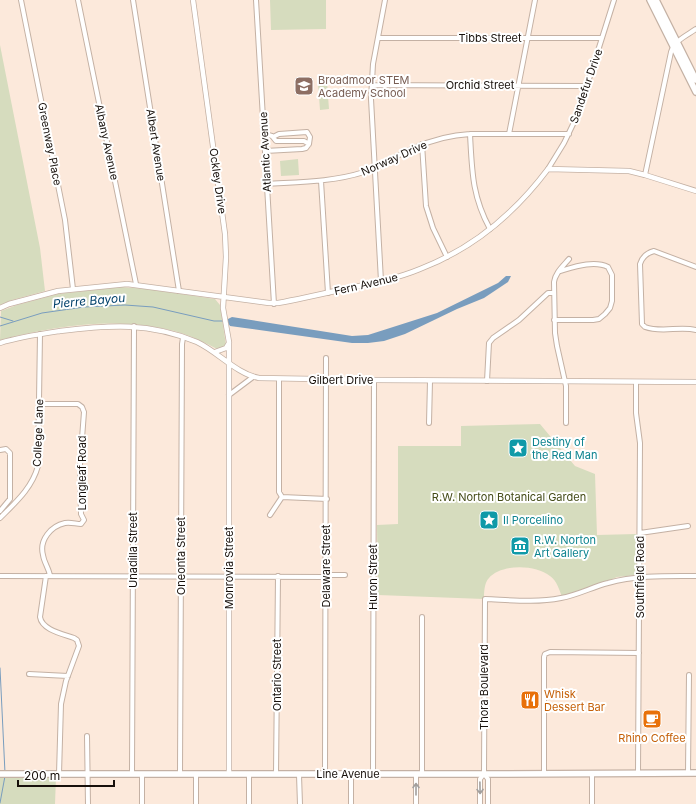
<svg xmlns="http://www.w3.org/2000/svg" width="696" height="804" viewBox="0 0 696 804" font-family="Inter,sans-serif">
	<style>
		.green { fill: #d6dcbe }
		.water { fill: #799dbe }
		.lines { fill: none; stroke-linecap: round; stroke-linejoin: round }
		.stream { stroke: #799dbe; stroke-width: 1 }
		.minor-casing { stroke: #c4b1a4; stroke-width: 6 }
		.tertiary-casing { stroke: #c4b1a4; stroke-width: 6 }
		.secondary-casing { stroke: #c4b1a4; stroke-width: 8 }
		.minor { stroke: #fff; stroke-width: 4 }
		.tertiary { stroke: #fff; stroke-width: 4.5 }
		.secondary { stroke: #fff; stroke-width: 5.5 }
		.oneway { stroke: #a29f9d }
		.labels { text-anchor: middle; stroke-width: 4; stroke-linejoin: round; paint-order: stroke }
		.street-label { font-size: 11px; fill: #17100b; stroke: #fff }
		.education-label { font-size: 11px; fill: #785e54; stroke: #fff; text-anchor: start }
		.culture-label { font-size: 11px; fill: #0d838f; stroke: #fff; text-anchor: start }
		.park-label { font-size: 11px; fill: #444b17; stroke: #fff }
		.food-label { font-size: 11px; fill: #c56008; stroke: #fff; text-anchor: start }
		.water-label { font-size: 12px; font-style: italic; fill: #00406a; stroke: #fff }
	</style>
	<rect width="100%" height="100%" fill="#fce9db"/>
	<!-- green -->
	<path class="green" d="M 270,0 L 326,0 L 326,29 L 271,30 Z
		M 0,45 L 40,248 L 45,291 L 12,300 L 0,305 Z
		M 327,82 L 328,95 L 320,96 L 328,96 L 329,109 L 320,110 L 318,83 Z
		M 298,159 L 299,175 L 281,176 L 280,161 Z
		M 121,287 L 147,289 L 215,299 L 220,305 L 226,345 L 225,347 L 217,349 C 207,344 196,338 184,334 C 125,315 59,325 0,340 L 1,311 L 17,305 L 58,294 Z
		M 540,424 L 575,466 L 595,474 L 597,535 L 636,534 L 636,575 L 617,577 L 576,594 L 562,597 C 559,589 557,581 550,576 C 535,564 501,564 489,578 C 484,583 484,593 484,599 L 378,595 L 377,525 L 398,524 L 398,446 L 461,446 L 461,426 Z
		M 0,777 L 56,777 L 55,804 L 0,804 Z"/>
	<!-- water -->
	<path class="water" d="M 506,276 L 511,276 L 508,282 L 484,298 L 457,309 L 405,334 L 384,341 L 368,343 L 352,343 L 230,326 L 228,323 L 228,319 L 232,317 L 352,336 L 368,335 L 437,313 L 498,283 Z"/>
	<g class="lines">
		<!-- stream -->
		<path class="stream" d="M 0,317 L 13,321
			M 0,326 L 42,313 L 84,307 L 125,305 L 153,307 L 214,321 L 223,321
			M 0,668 L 5,773
			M 0,803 L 5,776"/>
		<defs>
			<path id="minor" d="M 21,0 L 65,220 L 73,289
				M 78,0 L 136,284
				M 133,0 L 179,291
				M 256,0 L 274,304
				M 378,38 L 602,38
				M 372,85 L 588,86
				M 264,134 L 272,136 L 276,141 L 304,141 L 309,144 L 306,148 L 302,149 L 265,151
				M 470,134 C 472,171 472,196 490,229
				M 509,134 L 535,0
				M 273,137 L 279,134 L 307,132 L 310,137 L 309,144
				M 422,144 L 426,206 L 433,228 L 447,257
				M 548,169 L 564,143 L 578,114 L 614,0
				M 645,175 L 671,52 C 675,40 686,36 696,29
				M 321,181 L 328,293
				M 267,184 C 299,182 333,182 364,172 C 382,166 397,155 414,148 C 432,140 451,135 470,134 L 569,134
				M 696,267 L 654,251 C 647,253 642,257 640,264 L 642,324 L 645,327 C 661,333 680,326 696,330
				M 381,281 L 371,99 L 373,64 L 385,0
				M 554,320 L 593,320 L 599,319 L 605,314 L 610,308 L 612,301 L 612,275 L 608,267 C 594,260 574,267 560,271
				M 279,380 L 279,492 L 282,497
				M 487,381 L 489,343 L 493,338 L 519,320 L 548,293 L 554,293
				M 636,382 L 636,413 L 640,443 L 638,773
				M 229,395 L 253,377
				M 40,404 L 78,404 L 82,407 L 84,412 L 80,465 L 81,514 L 84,520 L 81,524 C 76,524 71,522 65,523 C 51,526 39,540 43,555 C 44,563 49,568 50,576
				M 429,423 L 430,381
				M 566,423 L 566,386 L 557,346 L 555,333 L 554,282 C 555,273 563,266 569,259
				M 0,450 L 6,449 L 10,453 L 10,499 L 0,511
				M 270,515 L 282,497 L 327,499
				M 0,518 C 16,502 32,488 38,466 L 40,334
				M 640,533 L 688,526
				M 326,575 L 345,575
				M 0,576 L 326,577
				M 46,576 L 40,617 C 42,630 63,634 74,638 L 77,640 L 79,646 L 66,681 L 61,704 L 59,774
				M 422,617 L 422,774
				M 29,674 L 68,676
				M 87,736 L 88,804
				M 688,773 L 689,675
				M 132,774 L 134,326
				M 142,774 L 142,804
				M 180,774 L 182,344 L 183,338
				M 196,774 L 196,804
				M 276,774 L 278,576
				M 325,774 L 326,358
				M 351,774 L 351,804
				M 416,774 L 416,804
				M 544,774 L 544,657 L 545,654 L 550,652 L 639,653
				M 592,774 L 592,804
				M 299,775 L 300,804
				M 373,775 L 374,380
				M 249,804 L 249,774
				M 480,804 L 480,779 L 484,774
				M 488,804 L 488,779 L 484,774 L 485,599 C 510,600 536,603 561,598 C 578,595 592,587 608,583 C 636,575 667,576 696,576"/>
			<path id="tertiary" d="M 193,0 L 225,234 L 226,257 L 223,308 L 229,342 L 229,774
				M 0,308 L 9,304 L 58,291 L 127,284 L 269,303 L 278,303 C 300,299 322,294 344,289 C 370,284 396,279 420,269 C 472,249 515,213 548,169 L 629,171 L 645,175 L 696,191
				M 0,343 C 19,337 40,334 60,331 C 110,325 149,322 197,342 C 218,352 237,374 259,378 L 374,380 L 696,382
				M 215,352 L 226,348 L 229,343"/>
			<path id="secondary" d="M 650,0 L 696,92
				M 656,0 L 696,80
				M 0,774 L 484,774 L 696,773"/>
		</defs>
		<!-- minor casing -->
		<use href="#minor" class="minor-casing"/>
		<!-- tertiary casing -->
		<use href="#tertiary" class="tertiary-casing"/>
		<!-- secondary casing -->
		<use href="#secondary" class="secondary-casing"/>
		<!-- minor -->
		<use href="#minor" class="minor"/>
		<!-- tertiary -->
		<use href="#tertiary" class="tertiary"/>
		<!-- secondary -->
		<use href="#secondary" class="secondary"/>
	</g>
	<!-- one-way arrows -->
	<defs><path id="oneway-shaft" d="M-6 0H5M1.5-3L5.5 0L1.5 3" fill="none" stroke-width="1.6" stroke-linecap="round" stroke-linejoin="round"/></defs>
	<g class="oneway">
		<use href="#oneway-shaft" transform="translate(480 788) rotate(89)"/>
		<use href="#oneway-shaft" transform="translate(416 789) rotate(-90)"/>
	</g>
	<!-- icons -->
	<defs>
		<symbol id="school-square" viewBox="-11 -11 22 22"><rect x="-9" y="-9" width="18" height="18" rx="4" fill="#8d6e63" stroke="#fff"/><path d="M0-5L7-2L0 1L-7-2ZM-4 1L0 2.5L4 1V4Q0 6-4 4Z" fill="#fff"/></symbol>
		<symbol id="sight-square" viewBox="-11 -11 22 22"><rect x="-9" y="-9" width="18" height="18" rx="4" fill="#0f9aa8" stroke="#fff"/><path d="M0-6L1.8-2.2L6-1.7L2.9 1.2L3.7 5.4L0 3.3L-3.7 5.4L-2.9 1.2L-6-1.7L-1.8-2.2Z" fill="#fff"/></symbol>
		<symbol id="museum-square" viewBox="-11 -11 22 22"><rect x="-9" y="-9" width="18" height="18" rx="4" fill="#0f9aa8" stroke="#fff"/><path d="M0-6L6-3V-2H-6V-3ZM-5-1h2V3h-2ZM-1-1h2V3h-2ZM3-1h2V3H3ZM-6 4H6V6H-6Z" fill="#fff"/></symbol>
		<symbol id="restaurant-square" viewBox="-11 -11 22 22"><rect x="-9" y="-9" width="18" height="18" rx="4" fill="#e8710a" stroke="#fff"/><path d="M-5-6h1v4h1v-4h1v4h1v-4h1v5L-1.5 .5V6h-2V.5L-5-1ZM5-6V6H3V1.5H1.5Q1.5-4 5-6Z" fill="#fff"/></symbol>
		<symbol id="cafe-square" viewBox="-11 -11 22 22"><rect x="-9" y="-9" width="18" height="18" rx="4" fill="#e8710a" stroke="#fff"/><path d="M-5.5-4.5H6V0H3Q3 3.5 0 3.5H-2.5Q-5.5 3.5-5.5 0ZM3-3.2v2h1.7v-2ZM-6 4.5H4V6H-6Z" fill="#fff"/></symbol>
	</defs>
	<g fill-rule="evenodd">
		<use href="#school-square" x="293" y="75" width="22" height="22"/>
		<use href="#sight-square" x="507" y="437" width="22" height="22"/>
		<use href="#sight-square" x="478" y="509" width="22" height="22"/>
		<use href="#museum-square" x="509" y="535" width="22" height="22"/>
		<use href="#restaurant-square" x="519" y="689" width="22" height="22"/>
		<use href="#cafe-square" x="641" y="708" width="22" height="22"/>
	</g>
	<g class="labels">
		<!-- street labels -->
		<g class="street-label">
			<text x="490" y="42">Tibbs Street</text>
			<text x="480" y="89">Orchid Street</text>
			<text transform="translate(586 86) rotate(-71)" y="4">Sandefur Drive</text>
			<text transform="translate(107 142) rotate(78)" y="4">Albany Avenue</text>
			<text transform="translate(50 144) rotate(79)" y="4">Greenway Place</text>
			<text transform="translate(156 145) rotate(81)" y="4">Albert Avenue</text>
			<text transform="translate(265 152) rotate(-93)" y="4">Atlantic Avenue</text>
			<text transform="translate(394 158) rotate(-24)" y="4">Norway Drive</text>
			<text transform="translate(218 181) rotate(82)" y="4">Ockley Drive</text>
			<text transform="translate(366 284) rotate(-13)" y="4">Fern Avenue</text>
			<text x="341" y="384">Gilbert Drive</text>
			<text transform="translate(38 433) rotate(-88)" y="4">College Lane</text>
			<text transform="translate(82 473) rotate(-90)" y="4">Longleaf Road</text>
			<text transform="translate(133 550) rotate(-90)" y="4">Unadilla Street</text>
			<text transform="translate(181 556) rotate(-90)" y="4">Oneonta Street</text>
			<text transform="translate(326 566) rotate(-90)" y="4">Delaware Street</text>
			<text transform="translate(229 568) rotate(-90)" y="4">Monrovia Street</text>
			<text transform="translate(373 577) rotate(-90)" y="4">Huron Street</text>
			<text transform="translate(640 577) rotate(-90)" y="4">Southfield Road</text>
			<text transform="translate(277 675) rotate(-90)" y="4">Ontario Street</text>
			<text transform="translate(484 687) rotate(-90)" y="4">Thora Boulevard</text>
			<text x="348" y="778">Line Avenue</text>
		</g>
		<!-- education labels -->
		<g class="education-label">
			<text x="318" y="84">Broadmoor STEM<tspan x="318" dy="13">Academy School</tspan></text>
		</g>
		<!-- culture labels -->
		<g class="culture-label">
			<text x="532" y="446">Destiny of<tspan x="532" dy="13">the Red Man</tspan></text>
			<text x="503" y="524">Il Porcellino</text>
			<text x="534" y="544">R.W. Norton<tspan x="534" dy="13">Art Gallery</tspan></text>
		</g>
		<!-- park labels -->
		<g class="park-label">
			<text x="509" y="501">R.W. Norton Botanical Garden</text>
		</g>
		<!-- food labels -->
		<g class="food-label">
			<text x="544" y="698">Whisk<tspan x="544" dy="13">Dessert Bar</tspan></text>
			<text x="652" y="742" text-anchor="middle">Rhino Coffee</text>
		</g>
		<!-- water labels -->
		<g class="water-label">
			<text transform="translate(89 301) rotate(-5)" y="4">Pierre Bayou</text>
		</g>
	</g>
	<!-- scale -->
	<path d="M18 780v6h96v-6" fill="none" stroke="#17100b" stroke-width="2"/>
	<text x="24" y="780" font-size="12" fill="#17100b" stroke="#ffffff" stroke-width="3" paint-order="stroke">200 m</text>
</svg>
